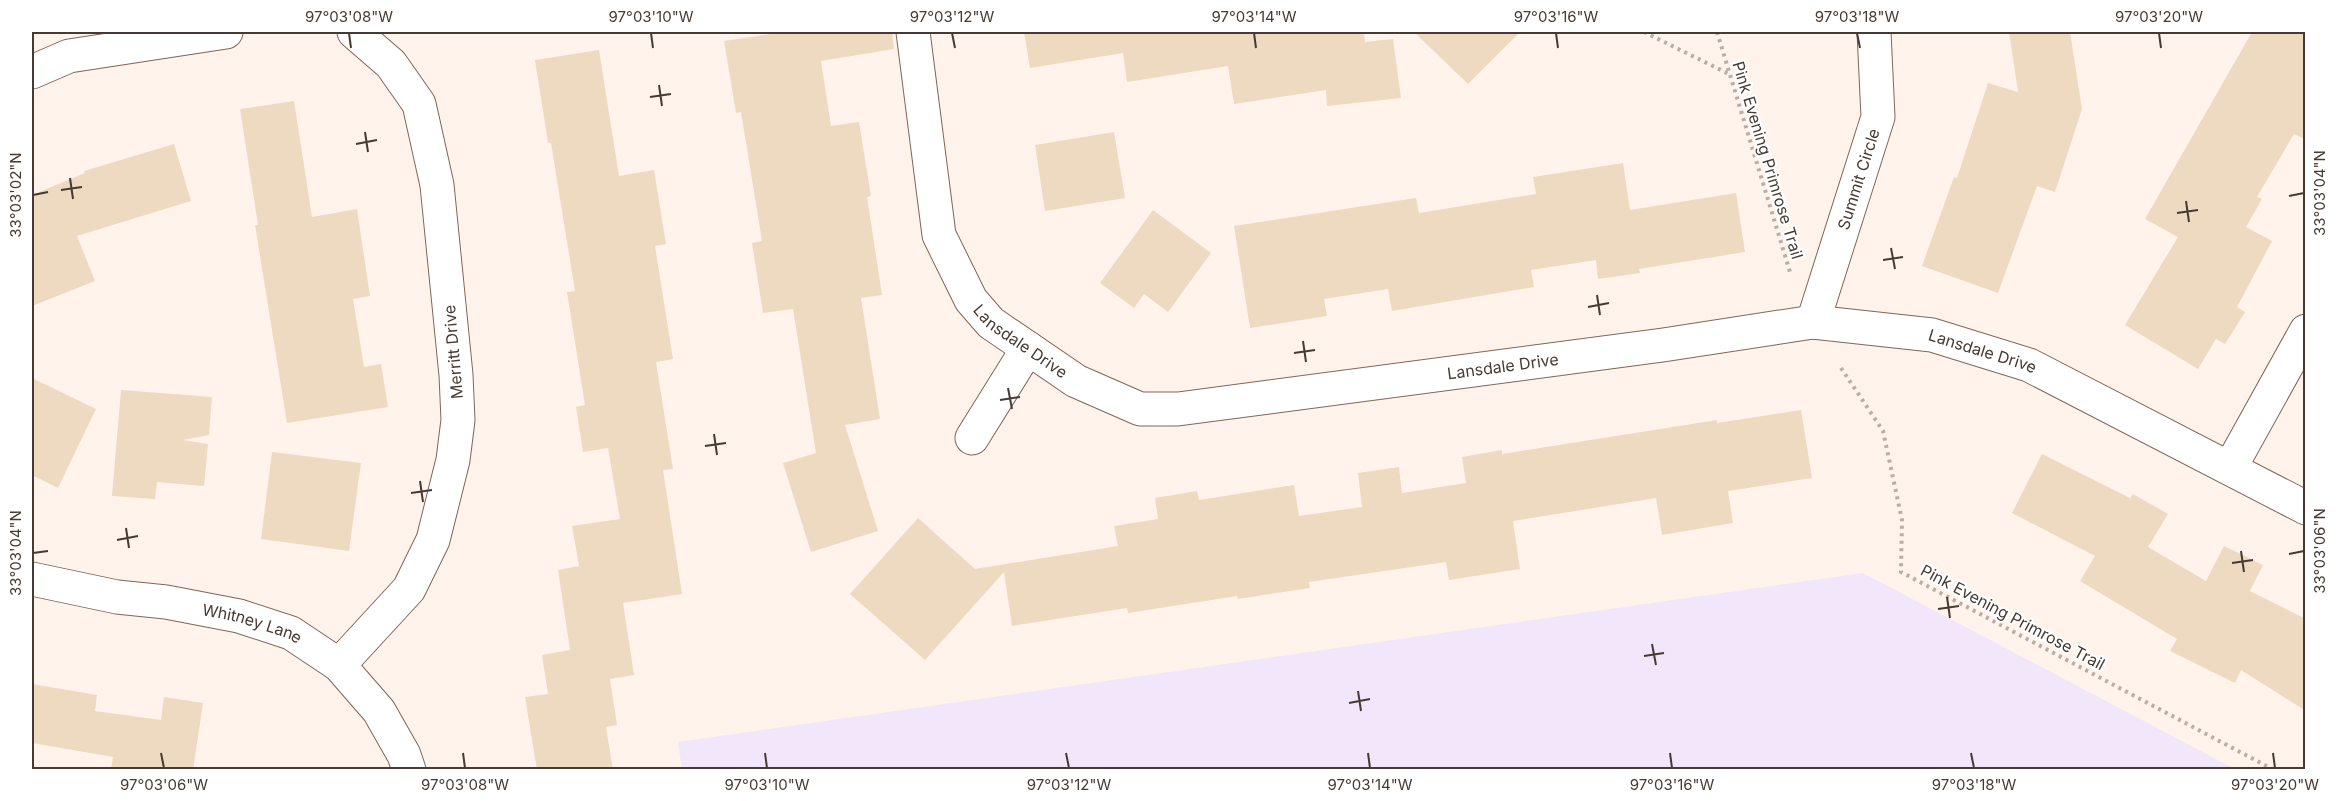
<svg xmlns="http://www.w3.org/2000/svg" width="2337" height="801" viewBox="0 0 2337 801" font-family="Inter,sans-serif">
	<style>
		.education { fill: #f2e6fb }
		.building { fill: #eddac0 }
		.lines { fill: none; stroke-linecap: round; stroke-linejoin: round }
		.minor-casing { stroke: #806657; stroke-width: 35 }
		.path { stroke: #b9ada6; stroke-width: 4; stroke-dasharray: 3 4.5; stroke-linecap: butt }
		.minor { stroke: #fff; stroke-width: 33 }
		.ticks { fill: none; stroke: #463a33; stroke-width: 2 }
		.labels { text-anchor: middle; stroke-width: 4.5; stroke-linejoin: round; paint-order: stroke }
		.street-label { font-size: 16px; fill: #463a33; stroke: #fff }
		.neatline { fill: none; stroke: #463a33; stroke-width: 2 }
		.ticks-label { font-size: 15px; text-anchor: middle; fill: #463a33 }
	</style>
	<rect width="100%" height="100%" fill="#fff3ec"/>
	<!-- education -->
	<path class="education" d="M 1863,573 L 2235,769 L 682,770 L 678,742 Z"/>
	<!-- building -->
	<path class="building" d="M 784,32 L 892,32 L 894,49 L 821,61 L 831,126 L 859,122 L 871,196 L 867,197 L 882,295 L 861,298 L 880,419 L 845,425 L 878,531 L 811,552 L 783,463 L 816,453 L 793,309 L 763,313 L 752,243 L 762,241 L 741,112 L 736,113 L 724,41 Z
		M 1024,32 L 1364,32 L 1365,42 L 1393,39 L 1401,98 L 1327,106 L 1326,90 L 1234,104 L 1228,66 L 1127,82 L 1123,53 L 1030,68 Z
		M 1414,32 L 1520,32 L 1468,84 Z
		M 2009,32 L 2070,32 L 2082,109 L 2055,192 L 2037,186 L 1998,293 L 1922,266 L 1954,177 L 1957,178 L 1988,83 L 2018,92 Z
		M 2252,32 L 2306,32 L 2306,140 L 2294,134 L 2257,197 L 2262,199 L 2246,227 L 2272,241 L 2237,307 L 2245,312 L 2225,344 L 2216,339 L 2198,369 L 2125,325 L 2178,237 L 2145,219 Z
		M 599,50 L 619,176 L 654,170 L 666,244 L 655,246 L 673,359 L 656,362 L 673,469 L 663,470 L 682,594 L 623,603 L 634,675 L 610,679 L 617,725 L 606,727 L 613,770 L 537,770 L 525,697 L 548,694 L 542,655 L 570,650 L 558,570 L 579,566 L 572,526 L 620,519 L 608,448 L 583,452 L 576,407 L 585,405 L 567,292 L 575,291 L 551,143 L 548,143 L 535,60 Z
		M 294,101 L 312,217 L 357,209 L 370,296 L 353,299 L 364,367 L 381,364 L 388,407 L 287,423 L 255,225 L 258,225 L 240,109 Z
		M 1114,132 L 1125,198 L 1045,211 L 1035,145 Z
		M 174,144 L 191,201 L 77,236 L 95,281 L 32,306 L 32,195 L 85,173 L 84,171 Z
		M 1623,163 L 1630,210 L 1736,193 L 1745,252 L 1639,269 L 1640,273 L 1598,279 L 1596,260 L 1531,270 L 1534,287 L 1392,311 L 1388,289 L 1324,299 L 1327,316 L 1250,328 L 1234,226 L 1416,198 L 1419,213 L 1536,194 L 1533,177 Z
		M 1153,210 L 1211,253 L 1168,312 L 1144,294 L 1134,308 L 1100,283 Z
		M 32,378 L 96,409 L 58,488 L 32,475 Z
		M 121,390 L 212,397 L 209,435 L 183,440 L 208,444 L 204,486 L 157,482 L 155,499 L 112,496 Z
		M 1801,410 L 1812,478 L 1728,491 L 1733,523 L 1662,535 L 1656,498 L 1513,521 L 1520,569 L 1449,580 L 1446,562 L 1309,582 L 1310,588 L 1238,599 L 1237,596 L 1128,613 L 1127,608 L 1012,626 L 1004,572 L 925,660 L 850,594 L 918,518 L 975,569 L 1118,546 L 1114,526 L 1158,519 L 1155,498 L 1197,491 L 1199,500 L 1294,485 L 1299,516 L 1362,507 L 1358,473 L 1399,467 L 1402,493 L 1466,483 L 1462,457 L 1502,450 L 1502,454 L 1717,420 L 1717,423 Z
		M 272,452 L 361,463 L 349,551 L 261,539 Z
		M 2042,454 L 2130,498 L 2133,494 L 2168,514 L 2148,547 L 2206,581 L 2224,546 L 2263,565 L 2250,591 L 2306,619 L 2306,711 L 2241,670 L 2235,683 L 2170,651 L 2177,639 L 2080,581 L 2095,556 L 2012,513 Z
		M 32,684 L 97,695 L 95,711 L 161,720 L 164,697 L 203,703 L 193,770 L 111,770 L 113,757 L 32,743 Z"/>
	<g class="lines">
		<defs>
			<g id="minor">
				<path id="s1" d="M 913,32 L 939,235 L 971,300 L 991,323 L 1076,381 L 1140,409 L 1178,409 L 1663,345 L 1813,322 L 1932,335 L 2029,365 L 2306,508"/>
				<path d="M 32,72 L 69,56 L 226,32"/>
				<path id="s2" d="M 1813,322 L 1878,117 L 1874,32"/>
				<path d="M 972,438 L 1028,348"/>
				<path d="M 2230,468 L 2306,331"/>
				<path id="s3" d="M 32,579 L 117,597 L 166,602 L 239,616 L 291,633 L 339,665 L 379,711 L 404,755 L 409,770"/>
				<path d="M 339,665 L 409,589 L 433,540 L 453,460 L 458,420 L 456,375 L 437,185 L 419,104 L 391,64 L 354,32"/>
			</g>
		</defs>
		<!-- minor casing -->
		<use href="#minor" class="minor-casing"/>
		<!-- path -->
		<path class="path" d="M 1644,32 L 1729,74
			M 1717,32 L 1790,272
			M 1841,368 L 1883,431 L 1902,520 L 1901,572 L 2274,770"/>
		<!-- minor -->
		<use href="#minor" class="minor"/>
	</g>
	<!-- ticks -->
	<path class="ticks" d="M 349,33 L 351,48M 651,33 L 653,48M 952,33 L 955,48M 1254,33 L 1256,48M 1556,33 L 1558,48M 1857,33 L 1860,48M 2159,33 L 2161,48M 659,85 L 662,106M 650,97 L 671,94M 365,132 L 368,152M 356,144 L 377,140M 70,178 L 73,199M 61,190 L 82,187M 33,195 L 48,192M 2289,196 L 2304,193M 2186,201 L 2189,222M 2177,213 L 2198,210M 1891,248 L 1895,269M 1883,260 L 1903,257M 1597,295 L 1600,315M 1588,307 L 1609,303M 1303,341 L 1306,362M 1294,353 L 1315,350M 1008,388 L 1012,409M 1000,400 L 1020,397M 714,434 L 717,455M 705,446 L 726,443M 420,481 L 423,502M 411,493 L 432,490M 126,528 L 129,548M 117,540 L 138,536M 2241,551 L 2244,572M 33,553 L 48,551M 2289,554 L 2304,551M 2232,563 L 2253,560M 1947,597 L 1950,618M 1938,609 L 1959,606M 1652,644 L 1656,665M 1644,656 L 1664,653M 1358,691 L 1361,711M 1349,703 L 1370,699M 161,753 L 164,768M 463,753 L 465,768M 765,753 L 767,768M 1066,753 L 1069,768M 1368,753 L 1370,768M 1670,753 L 1672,768M 1971,753 L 1974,768M 2273,753 L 2275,768"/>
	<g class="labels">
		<!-- street labels -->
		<g class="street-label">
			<text transform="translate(1768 160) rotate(73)" y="6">Pink Evening Primrose Trail</text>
			<text dy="6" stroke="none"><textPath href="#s2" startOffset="150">Summit Circle</textPath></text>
			<text dy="6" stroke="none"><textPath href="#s1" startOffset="342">Lansdale Drive</textPath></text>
			<text transform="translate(453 352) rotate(-95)" y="6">Merritt Drive</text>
			<text dy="6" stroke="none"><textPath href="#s1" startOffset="1332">Lansdale Drive</textPath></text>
			<text dy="6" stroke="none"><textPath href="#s1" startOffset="846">Lansdale Drive</textPath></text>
			<text transform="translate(2013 617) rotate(28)" y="6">Pink Evening Primrose Trail</text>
			<text dy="6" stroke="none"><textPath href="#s3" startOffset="225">Whitney Lane</textPath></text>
		</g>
	</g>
	<!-- border -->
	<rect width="2337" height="801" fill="none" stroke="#ffffff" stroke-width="66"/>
	<rect x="33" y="33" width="2271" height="735" class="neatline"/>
	<g class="ticks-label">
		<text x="349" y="22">97°03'08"W</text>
		<text x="651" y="22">97°03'10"W</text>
		<text x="952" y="22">97°03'12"W</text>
		<text x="1254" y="22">97°03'14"W</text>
		<text x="1556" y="22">97°03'16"W</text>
		<text x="1857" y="22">97°03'18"W</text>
		<text x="2159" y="22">97°03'20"W</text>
		<text transform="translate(2320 193) rotate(-90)" y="5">33°03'04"N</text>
		<text transform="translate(16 195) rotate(-90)" y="5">33°03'02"N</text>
		<text transform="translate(2320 551) rotate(-90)" y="5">33°03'06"N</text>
		<text transform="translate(16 553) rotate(-90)" y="5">33°03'04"N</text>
		<text x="164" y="790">97°03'06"W</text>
		<text x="465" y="790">97°03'08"W</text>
		<text x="767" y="790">97°03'10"W</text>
		<text x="1069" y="790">97°03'12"W</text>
		<text x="1370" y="790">97°03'14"W</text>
		<text x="1672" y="790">97°03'16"W</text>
		<text x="1974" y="790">97°03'18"W</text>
		<text x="2275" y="790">97°03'20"W</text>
	</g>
</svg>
